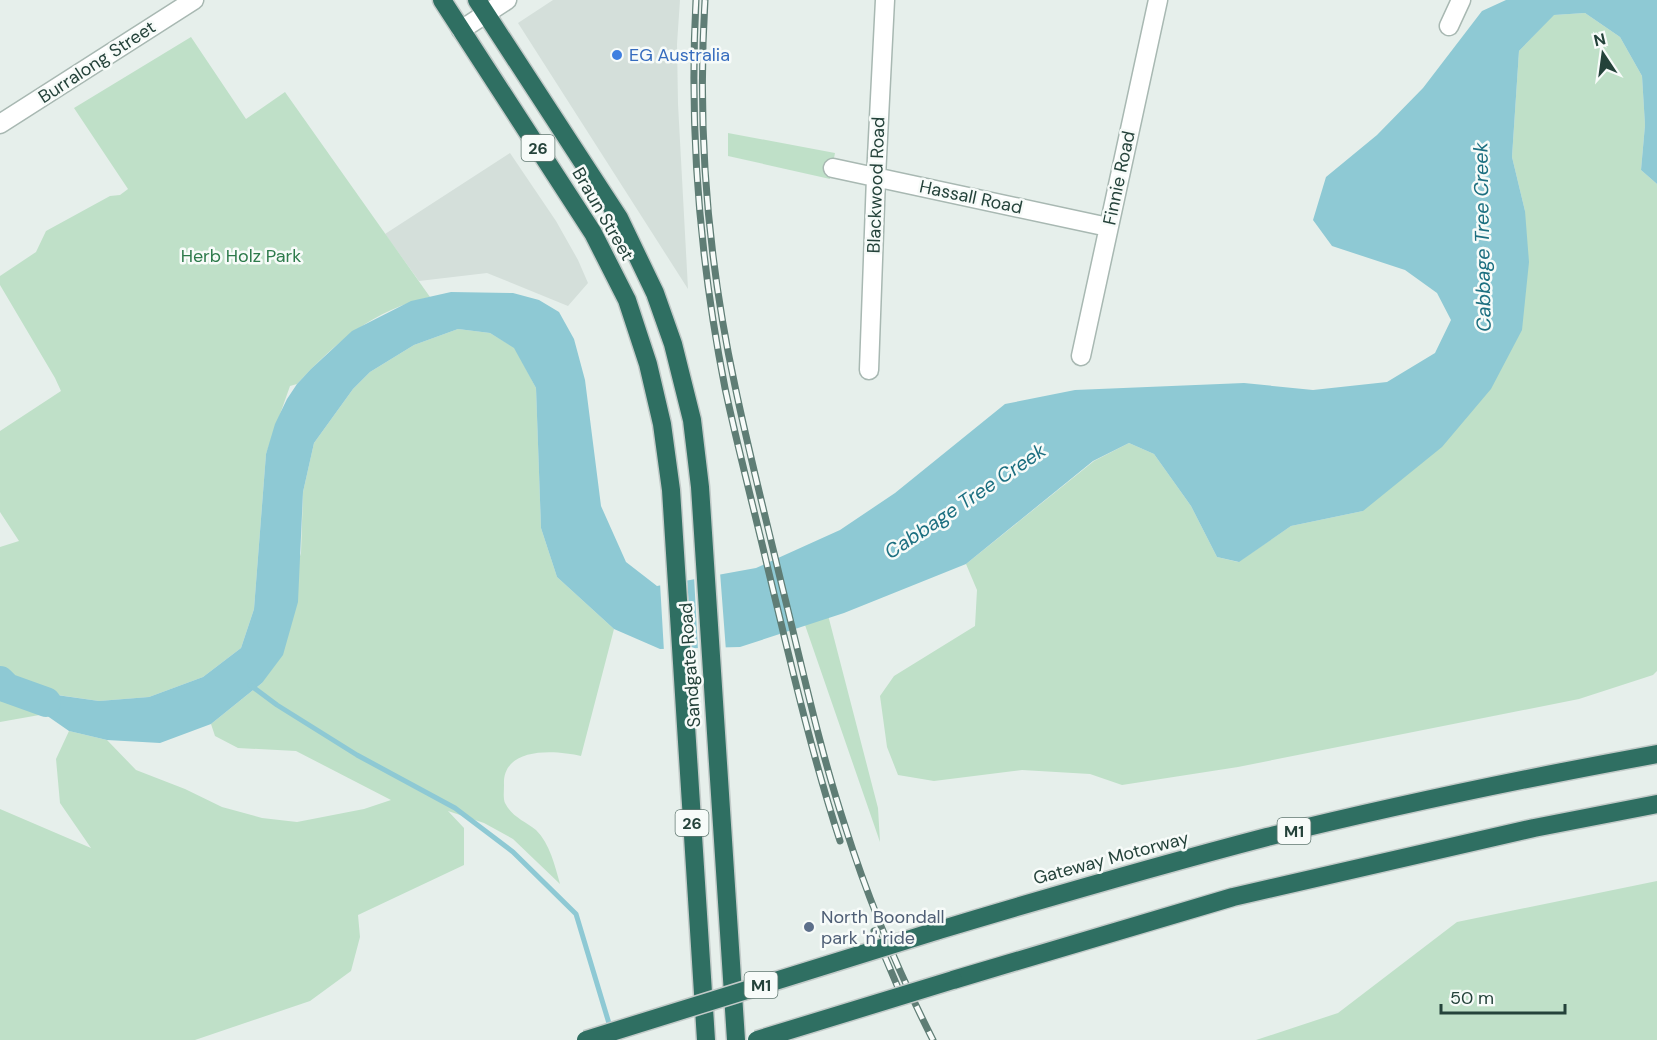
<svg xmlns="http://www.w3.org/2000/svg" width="1657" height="1040" viewBox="0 0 1657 1040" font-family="'DM Sans',sans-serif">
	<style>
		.built { fill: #d4dfda }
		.green { fill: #bfe0c8 }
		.water { fill: #8ec9d4 }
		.pier { fill: #e6efeb }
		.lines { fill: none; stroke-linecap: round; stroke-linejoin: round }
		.stream { stroke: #8ec9d4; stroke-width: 5 }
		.river { stroke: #8ec9d4; stroke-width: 30 }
		.street-casing { stroke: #a8b8b2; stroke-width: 21 }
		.highway-casing { stroke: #c2cac8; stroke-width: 21 }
		.street { stroke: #fff; stroke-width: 18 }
		.highway { stroke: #2f6f62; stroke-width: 18 }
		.rail-casing { stroke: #5f7d75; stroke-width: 7 }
		.rail { stroke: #f7fbf9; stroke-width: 4.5; stroke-dasharray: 14; stroke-linecap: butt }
		.highway-bridge-casing { stroke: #c2cac8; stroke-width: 21; stroke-linecap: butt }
		.highway-bridge { stroke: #2f6f62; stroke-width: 18 }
		.shop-dot { fill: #3f7fe0; stroke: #f7fbf9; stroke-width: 2 }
		.service-dot { fill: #5c6f8a; stroke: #f7fbf9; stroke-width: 2 }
		.labels { text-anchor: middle; stroke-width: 5; stroke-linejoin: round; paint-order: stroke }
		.shield { fill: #f7fbf9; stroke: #637a73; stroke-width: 1.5 }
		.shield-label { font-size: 16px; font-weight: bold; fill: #24423a }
		.shop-label { font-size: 18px; fill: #366cbe; stroke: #f7fbf9; text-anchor: start }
		.street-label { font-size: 18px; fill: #24423a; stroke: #f7fbf9 }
		.park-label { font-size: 18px; fill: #2d7a4b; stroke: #f7fbf9 }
		.service-label { font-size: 18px; fill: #4e5e75; stroke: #f7fbf9; text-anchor: start }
		.water-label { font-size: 20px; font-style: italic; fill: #1c6f80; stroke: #f7fbf9 }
	</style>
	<rect width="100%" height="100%" fill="#e6efeb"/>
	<!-- built -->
	<path class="built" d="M 553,0 L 680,0 L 677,44 L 678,104 L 688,289 L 518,23 Z
		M 510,153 L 556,221 L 578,260 L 588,283 L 568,306 L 487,273 L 419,281 L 385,234 Z"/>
	<!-- green -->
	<path class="green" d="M 1585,13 L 1620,37 L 1642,76 L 1645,125 L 1641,170 L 1657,184 L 1657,671 L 1653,675 L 1579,699 L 1238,767 L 1122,785 L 1090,774 L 1022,770 L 934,781 L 898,775 L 887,747 L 880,696 L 894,676 L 975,626 L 977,590 L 966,564 L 1094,461 L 1129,443 L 1154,454 L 1191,506 L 1217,557 L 1238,562 L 1291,526 L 1363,511 L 1525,211 L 1512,157 L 1519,51 L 1553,15 Z
		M 191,37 L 246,119 L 285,92 L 430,297 C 373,310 336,342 297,384 L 290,386 L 266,454 L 254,609 L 241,648 L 203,677 L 149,697 L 99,701 L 9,688 L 45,714 L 0,722 L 0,686 L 7,687 L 0,678 L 0,547 L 19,541 L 0,512 L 0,431 L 61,391 L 55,378 L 0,285 L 0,276 L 36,252 L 46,231 L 110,196 L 120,195 L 128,189 L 74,108 Z
		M 728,133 L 835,153 L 830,179 L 728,156 Z
		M 458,329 L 490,333 L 515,348 L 536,388 L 541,528 L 557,577 L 614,629 L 581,756 C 556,750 502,746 504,785 C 504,791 503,798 505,803 C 512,817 525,821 536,830 C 550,844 555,866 560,884 L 513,839 L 484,823 L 448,811 L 464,828 L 464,865 L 358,915 L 360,937 L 351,971 L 310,1001 L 195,1040 L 0,1040 L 0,809 L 91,848 L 60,803 L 56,759 L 69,731 L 107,740 L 136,770 L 185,789 L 222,807 L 262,818 L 297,822 L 364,809 L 391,800 L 296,751 L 238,748 L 215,736 L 211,724 L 262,683 L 301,553 L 303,492 L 314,443 L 353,389 L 370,372 L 414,345 Z
		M 828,615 L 878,808 L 880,842 L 805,625 Z
		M 1657,881 L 1657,1040 L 1256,1040 L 1338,1013 L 1457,922 Z"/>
	<!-- water -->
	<path class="water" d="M 1506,0 L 1657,0 L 1657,184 L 1641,170 L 1645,125 L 1642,76 L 1620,37 L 1585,13 L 1554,15 L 1519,51 L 1512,157 L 1525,211 L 1529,262 L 1522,330 L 1491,389 L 1442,447 L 1363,511 L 1291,526 L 1239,562 L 1217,557 L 1191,506 L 1154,454 L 1129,443 L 1093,461 L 966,564 L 844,613 L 740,647 L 660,649 L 614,629 L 557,577 L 541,528 L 536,388 L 514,348 L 490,333 L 458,329 L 414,345 L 370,372 L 353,389 L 314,443 L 303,492 L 298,602 L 283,655 L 262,683 L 242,699 L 211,724 L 160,743 L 107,740 L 69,731 L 7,688 L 99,701 L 149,697 L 203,677 L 241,648 L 254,609 L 266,454 L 275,424 L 287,399 L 297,384 L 311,369 L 352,331 L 411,301 L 451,292 L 513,293 L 539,300 L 559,312 L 574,339 L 585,380 L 601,506 L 626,562 L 657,586 L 756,568 L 840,530 L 895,493 L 1005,404 L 1075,390 L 1244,383 L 1313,390 L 1387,382 L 1435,353 L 1451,320 L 1437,293 L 1405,270 L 1332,246 L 1313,220 L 1326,177 L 1377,135 L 1423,88 L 1482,11 Z"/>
	<!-- pier -->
	<path class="pier" d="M 720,572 L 726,651 L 698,651 L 694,576 Z
		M 687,578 L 692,651 L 664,652 L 660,583 Z"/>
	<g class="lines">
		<!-- stream -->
		<path class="stream" d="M 250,685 L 277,705 L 357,755 L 455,808 L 513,852 L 576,914 L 611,1030"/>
		<!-- river -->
		<path class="river" d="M 0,681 L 7,688 L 46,702"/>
		<defs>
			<path id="street" d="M 1449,26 L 1461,0
				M 461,30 L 507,0
				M 0,124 L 194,0
				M 833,168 L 1108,227
				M 1081,356 L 1158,0
				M 869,370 L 876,177 L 885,0"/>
			<path id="highway" d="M 442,0 L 593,233 L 627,300 L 648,364 L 662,424 L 671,490 L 706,1040
				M 477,0 L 619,218 L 655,293 L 673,344 L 692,420 L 700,487 L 736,1040
				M 936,931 C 1046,898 1156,866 1267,837 C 1396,805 1526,778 1657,754
				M 953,980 L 1233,897 L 1534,828 L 1657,804"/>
		</defs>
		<!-- street casing -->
		<use href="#street" class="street-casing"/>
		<!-- highway casing -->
		<use href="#highway" class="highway-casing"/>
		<!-- street -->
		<use href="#street" class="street"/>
		<!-- highway -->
		<use href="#highway" class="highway"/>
		<defs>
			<path id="rail" d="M 696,0 C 689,130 700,261 725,388 C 738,449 754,509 768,569 C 790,660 811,752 840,841
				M 705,0 C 697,129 708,260 735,386 C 749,453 766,519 782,586 C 802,666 819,747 845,826 C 868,899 898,971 933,1040
				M 874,931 L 902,997"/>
		</defs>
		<!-- rail casing -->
		<use href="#rail" class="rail-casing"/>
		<!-- rail -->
		<use href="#rail" class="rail"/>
		<defs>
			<path id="highway-bridge" d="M 586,1040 L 936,931
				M 757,1040 L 953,980"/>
		</defs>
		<!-- highway-bridge casing -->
		<use href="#highway-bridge" class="highway-bridge-casing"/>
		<!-- highway-bridge -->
		<use href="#highway-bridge" class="highway-bridge"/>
	</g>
	<!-- markers -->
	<circle class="shop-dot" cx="617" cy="55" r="6"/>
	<circle class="service-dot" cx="809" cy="927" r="6"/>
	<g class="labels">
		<!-- shield labels -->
		<g class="shield">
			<rect x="521.5" y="135" width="33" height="26" rx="4.5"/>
			<rect x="675.5" y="810" width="33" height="26" rx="4.5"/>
			<rect x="1277.5" y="818" width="33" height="26" rx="4.5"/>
			<rect x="744.5" y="972" width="33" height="26" rx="4.5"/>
		</g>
		<g class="shield-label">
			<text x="538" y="154">26</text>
			<text x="692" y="829">26</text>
			<text x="1294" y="837">M1</text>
			<text x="761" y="991">M1</text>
		</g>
		<!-- shop labels -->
		<g class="shop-label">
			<text x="629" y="61">EG Australia</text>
		</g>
		<!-- street labels -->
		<g class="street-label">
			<text transform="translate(97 62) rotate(-33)" y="6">Burralong Street</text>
			<text transform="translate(1119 178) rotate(-78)" y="6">Finnie Road</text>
			<text transform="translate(876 185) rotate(-88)" y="6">Blackwood Road</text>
			<text transform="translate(971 197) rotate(12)" y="6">Hassall Road</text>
			<text transform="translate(603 214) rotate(60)" y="6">Braun Street</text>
			<text transform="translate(690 665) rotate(-94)" y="6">Sandgate Road</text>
			<text transform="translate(1111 858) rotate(-15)" y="6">Gateway Motorway</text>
		</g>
		<!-- park labels -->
		<g class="park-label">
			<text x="241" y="262">Herb Holz Park</text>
		</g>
		<!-- service labels -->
		<g class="service-label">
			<text x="821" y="923">North Boondall<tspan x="821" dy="21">park 'n' ride</tspan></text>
		</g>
		<!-- water labels -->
		<g class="water-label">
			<text transform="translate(1482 237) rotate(-91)" y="7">Cabbage Tree Creek</text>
			<text transform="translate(965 501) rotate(-34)" y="7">Cabbage Tree Creek</text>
		</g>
	</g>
	<!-- north arrow -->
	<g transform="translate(1603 54) rotate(347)" stroke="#f7fbf9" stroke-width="4.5" paint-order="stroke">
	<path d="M0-4.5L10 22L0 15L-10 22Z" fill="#24423a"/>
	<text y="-9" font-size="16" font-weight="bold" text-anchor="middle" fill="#24423a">N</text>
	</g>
	<!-- scale -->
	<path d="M1441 1004v9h124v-9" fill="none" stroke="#24423a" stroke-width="3"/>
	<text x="1450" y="1004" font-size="18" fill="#24423a" stroke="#f7fbf9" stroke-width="4.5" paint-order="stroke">50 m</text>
</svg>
